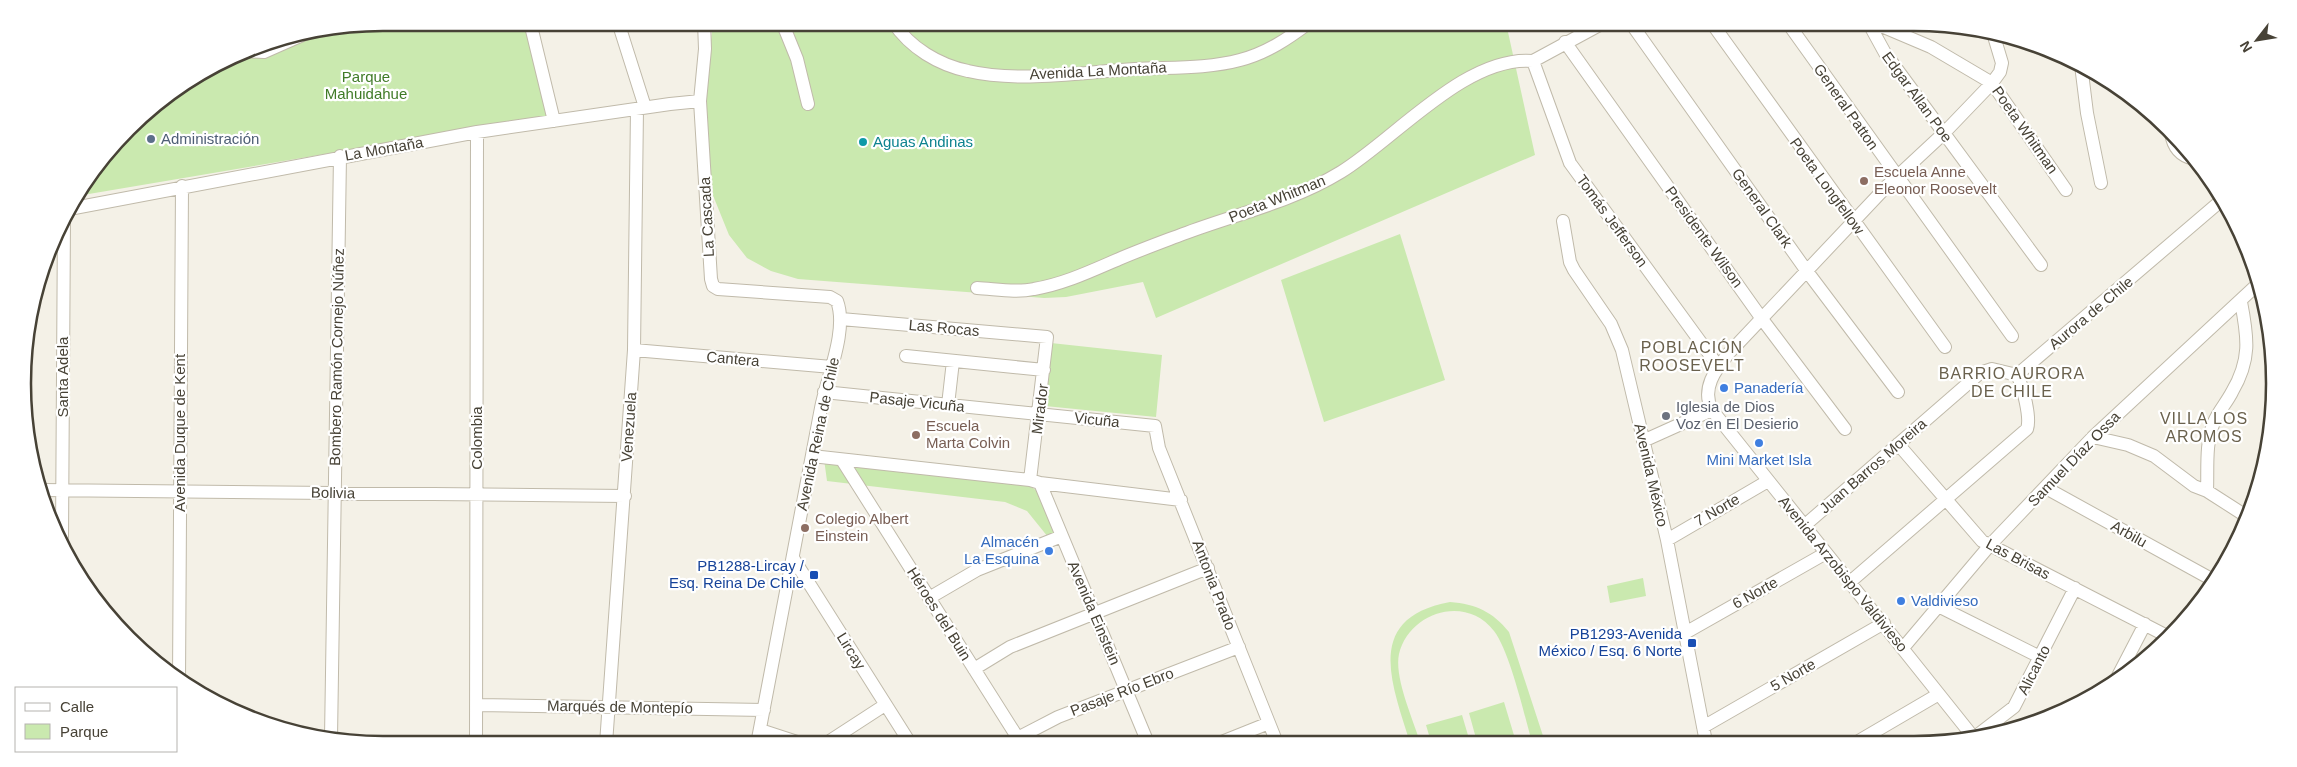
<svg xmlns="http://www.w3.org/2000/svg" width="2297" height="767" viewBox="0 0 2297 767" font-family="Helvetica,sans-serif">
	<style>
		.green { fill: #cae9af }
		.lines { fill: none; stroke-linecap: round; stroke-linejoin: round }
		.minor-casing { stroke: #c0baaa; stroke-width: 14 }
		.minor { stroke: #fff; stroke-width: 12 }
		.service-dot { fill: #5c6f8a; stroke: #fff; stroke-width: 2 }
		.culture-dot { fill: #0f9aa8; stroke: #fff; stroke-width: 2 }
		.education-dot { fill: #8d6e63; stroke: #fff; stroke-width: 2 }
		.shop-dot { fill: #3f7fe0; stroke: #fff; stroke-width: 2 }
		.worship-dot { fill: #6b7280; stroke: #fff; stroke-width: 2 }
		.transit-dot { fill: #1a4fb4; stroke: #fff; stroke-width: 2 }
		.labels { text-anchor: middle; stroke-width: 4.5; stroke-linejoin: round; paint-order: stroke }
		.street-label { font-size: 15px; fill: #474236; stroke: #fff }
		.park-label { font-size: 15px; fill: #407b28; stroke: #fff }
		.service-label { font-size: 15px; fill: #4e5e75; stroke: #fff; text-anchor: start }
		.culture-label { font-size: 15px; fill: #0d838f; stroke: #fff; text-anchor: start }
		.education-label { font-size: 15px; fill: #785e54; stroke: #fff; text-anchor: start }
		.shop-label { font-size: 15px; fill: #366cbe; stroke: #fff; text-anchor: start }
		.worship-label { font-size: 15px; fill: #5b616d; stroke: #fff; text-anchor: start }
		.transit-label { font-size: 15px; fill: #164399; stroke: #fff; text-anchor: end }
		.neighbourhood-label { font-size: 16px; letter-spacing: 1px; fill: #6a614d; stroke: #fff }
		.rim { fill: none; stroke: #474236; stroke-width: 2.5 }
	</style>
	<rect width="100%" height="100%" fill="#f4f1e7"/>
	<!-- green -->
	<path class="green" d="M 713,22 L 1506,23 L 1535,155 L 1156,318 L 1143,282 L 1066,297 L 1044,298 L 798,279 L 771,271 L 747,258 L 729,235 L 712,193 L 705,96 Z
		M 383,23 L 528,23 L 550,116 L 77,196 L 97,164 L 145,112 L 246,50 L 313,29 Z
		M 1400,234 L 1445,380 L 1324,422 L 1281,280 Z
		M 1051,343 L 1162,355 L 1156,417 L 1045,406 Z
		M 824,459 L 1030,486 L 1037,491 L 1056,534 L 1048,537 L 1027,511 L 1005,502 L 827,481 Z
		M 1643,578 L 1646,596 L 1610,603 L 1607,586 Z
		M 1450,602 C 1476,604 1493,612 1509,632 L 1545,742 L 1532,742 C 1524,714 1510,652 1494,631 C 1466,594 1409,612 1399,654 C 1394,678 1413,719 1420,742 L 1410,743 C 1392,684 1363,618 1450,602 Z
		M 1504,702 L 1516,742 L 1477,742 L 1469,713 Z
		M 1462,715 L 1470,742 L 1431,742 L 1426,725 Z"/>
	<g class="lines">
		<defs>
			<path id="minor" d="M 530,22 L 554,121
				M 618,22 L 645,107
				M 704,22 L 705,49 L 700,101 L 711,279 L 713,286 L 718,289 L 830,297 L 837,301 C 848,330 827,377 821,408 L 757,744
				M 782,22 L 797,59 L 808,104
				M 893,22 C 910,48 939,65 968,71 C 1019,83 1082,72 1135,69 C 1169,67 1207,69 1240,60 C 1267,53 1289,38 1310,22
				M 1630,22 L 1806,270 L 1898,392
				M 1711,22 L 1945,347
				M 1787,22 L 2012,336
				M 1868,22 L 1885,53 L 2041,265
				M 1872,22 L 1931,47 L 1992,83 L 2066,190
				M 1565,42 L 1762,319 L 1845,429
				M 243,51 L 264,52 L 316,29
				M 1533,61 L 1570,163 L 1718,366
				M 2081,65 L 2087,113 L 2101,183
				M 2171,133 C 2173,147 2180,156 2194,159
				M 69,209 L 477,132 L 670,104 L 700,101
				M 1563,221 L 1570,262 L 1574,270 L 1611,324 L 1622,350 L 1667,540 L 1706,742
				M 977,288 C 996,289 1016,293 1034,289 C 1064,284 1091,271 1119,259 C 1140,250 1162,242 1183,234 C 1236,214 1292,202 1341,172 C 1395,139 1466,55 1533,61 L 1605,22
				M 841,319 L 1047,337 L 1030,480
				M 634,350 L 832,367
				M 906,356 L 1044,370
				M 2017,375 L 2223,199
				M 824,392 L 1155,426 L 1159,448 L 1277,743
				M 948,405 L 953,361
				M 2093,437 L 2128,445 L 2154,456 L 2194,486 L 2207,491 L 2246,516
				M 1643,441 L 1712,410
				M 1898,444 L 1982,541 L 2167,636
				M 812,456 L 1030,480 L 1040,483 L 1181,500
				M 842,460 L 1021,743
				M 1040,483 L 1148,743
				M 2046,488 L 2213,580
				M 41,490 L 625,496
				M 2207,491 C 2208,468 2205,444 2214,422 C 2218,412 2227,402 2232,392 C 2251,360 2248,338 2241,302
				M 1804,526 L 1980,373 L 1992,369 L 2017,375
				M 62,537 L 64,217
				M 1667,540 L 1768,481
				M 793,558 L 910,743
				M 1850,582 L 2027,429 C 2031,418 2023,386 2017,375
				M 929,598 L 977,570 L 1062,536
				M 1938,606 L 2040,657
				M 1685,633 L 1826,553
				M 1903,648 L 1990,545 L 2093,437 L 2259,283
				M 974,669 L 1010,647 L 1208,568
				M 2118,676 L 2145,624
				M 179,680 L 182,186
				M 476,705 L 764,710
				M 1703,727 L 1884,623
				M 760,730 L 803,744
				M 1975,737 L 2014,707 L 2075,588
				M 331,738 L 340,156
				M 1974,738 L 1712,410 C 1701,389 1715,370 1729,353 L 1886,187 L 1943,134 L 1992,83 L 2000,72 L 2002,63 L 1993,33
				M 1857,742 L 1939,694
				M 1008,743 L 1058,717 L 1239,647
				M 1219,743 L 1269,723
				M 476,744 L 477,132
				M 606,744 L 634,350 L 637,109
				M 825,744 L 885,705"/>
		</defs>
		<!-- minor casing -->
		<use href="#minor" class="minor-casing"/>
		<!-- minor -->
		<use href="#minor" class="minor"/>
	</g>
	<!-- markers -->
	<circle class="service-dot" cx="151" cy="139" r="5"/>
	<circle class="culture-dot" cx="863" cy="142" r="5"/>
	<g class="education-dot">
		<circle cx="1864" cy="181" r="5"/>
		<circle cx="916" cy="435" r="5"/>
		<circle cx="805" cy="528" r="5"/>
	</g>
	<g class="shop-dot">
		<circle cx="1724" cy="388" r="5"/>
		<circle cx="1759" cy="443" r="5"/>
		<circle cx="1049" cy="551" r="5"/>
		<circle cx="1901" cy="601" r="5"/>
	</g>
	<circle class="worship-dot" cx="1666" cy="416" r="5"/>
	<g class="transit-dot">
		<rect x="809" y="570" width="10" height="10" rx="2.5"/>
		<rect x="1687" y="638" width="10" height="10" rx="2.5"/>
	</g>
	<g class="labels">
		<!-- street labels -->
		<g class="street-label">
			<text transform="translate(1098 71) rotate(-3)" y="5">Avenida La Montaña</text>
			<text transform="translate(1917 97) rotate(54)" y="5">Edgar Allan Poe</text>
			<text transform="translate(1846 107) rotate(55)" y="5">General Patton</text>
			<text transform="translate(2025 130) rotate(55)" y="5">Poeta Whitman</text>
			<text transform="translate(384 149) rotate(-10)" y="5">La Montaña</text>
			<text transform="translate(1827 186) rotate(54)" y="5">Poeta Longfellow</text>
			<text transform="translate(1277 199) rotate(-22)" y="5">Poeta Whitman</text>
			<text transform="translate(1762 208) rotate(55)" y="5">General Clark</text>
			<text transform="translate(707 217) rotate(-93)" y="5">La Cascada</text>
			<text transform="translate(1612 221) rotate(54)" y="5">Tomás Jefferson</text>
			<text transform="translate(1704 237) rotate(54)" y="5">Presidente Wilson</text>
			<text transform="translate(2091 313) rotate(-40)" y="5">Aurora de Chile</text>
			<text transform="translate(944 328) rotate(5)" y="5">Las Rocas</text>
			<text transform="translate(337 357) rotate(-89)" y="5">Bombero Ramón Cornejo Núñez</text>
			<text transform="translate(733 359) rotate(5)" y="5">Cantera</text>
			<text transform="translate(63 377) rotate(-90)" y="5">Santa Adela</text>
			<text transform="translate(917 402) rotate(6)" y="5">Pasaje Vicuña</text>
			<text transform="translate(1040 409) rotate(-83)" y="5">Mirador</text>
			<text transform="translate(1097 420) rotate(6)" y="5">Vicuña</text>
			<text transform="translate(629 427) rotate(-86)" y="5">Venezuela</text>
			<text transform="translate(180 433) rotate(-90)" y="5">Avenida Duque de Kent</text>
			<text transform="translate(818 434) rotate(-78)" y="5">Avenida Reina de Chile</text>
			<text transform="translate(477 438) rotate(-90)" y="5">Colombia</text>
			<text transform="translate(2074 459) rotate(-46)" y="5">Samuel Díaz Ossa</text>
			<text transform="translate(1873 466) rotate(-41)" y="5">Juan Barros Moreira</text>
			<text transform="translate(1651 475) rotate(77)" y="5">Avenida México</text>
			<text transform="translate(333 493) rotate(1)" y="5">Bolivia</text>
			<text transform="translate(1717 510) rotate(-30)" y="5">7 Norte</text>
			<text transform="translate(2129 534) rotate(29)" y="5">Arbilu</text>
			<text transform="translate(2018 559) rotate(28)" y="5">Las Brisas</text>
			<text transform="translate(1843 574) rotate(51)" y="5">Avenida Arzobispo Valdivieso</text>
			<text transform="translate(1214 585) rotate(69)" y="5">Antonia Prado</text>
			<text transform="translate(1755 593) rotate(-29)" y="5">6 Norte</text>
			<text transform="translate(1094 613) rotate(67)" y="5">Avenida Einstein</text>
			<text transform="translate(939 614) rotate(58)" y="5">Héroes del Buin</text>
			<text transform="translate(851 651) rotate(58)" y="5">Lircay</text>
			<text transform="translate(2034 670) rotate(-63)" y="5">Alicanto</text>
			<text transform="translate(1793 675) rotate(-30)" y="5">5 Norte</text>
			<text transform="translate(1122 692) rotate(-21)" y="5">Pasaje Río Ebro</text>
			<text transform="translate(620 707) rotate(1)" y="5">Marqués de Montepío</text>
		</g>
		<!-- park labels -->
		<g class="park-label">
			<text x="366" y="82">Parque<tspan x="366" dy="17">Mahuidahue</tspan></text>
		</g>
		<!-- service labels -->
		<g class="service-label">
			<text x="161" y="144">Administración</text>
		</g>
		<!-- culture labels -->
		<g class="culture-label">
			<text x="873" y="147">Aguas Andinas</text>
		</g>
		<!-- education labels -->
		<g class="education-label">
			<text x="1874" y="177">Escuela Anne<tspan x="1874" dy="17">Eleonor Roosevelt</tspan></text>
			<text x="926" y="431">Escuela<tspan x="926" dy="17">Marta Colvin</tspan></text>
			<text x="815" y="524">Colegio Albert<tspan x="815" dy="17">Einstein</tspan></text>
		</g>
		<!-- shop labels -->
		<g class="shop-label">
			<text x="1734" y="393">Panadería</text>
			<text x="1759" y="465" text-anchor="middle">Mini Market Isla</text>
			<text x="1039" y="547" text-anchor="end">Almacén<tspan x="1039" dy="17">La Esquina</tspan></text>
			<text x="1911" y="606">Valdivieso</text>
		</g>
		<!-- worship labels -->
		<g class="worship-label">
			<text x="1676" y="412">Iglesia de Dios<tspan x="1676" dy="17">Voz en El Desierio</tspan></text>
		</g>
		<!-- transit labels -->
		<g class="transit-label">
			<text x="804" y="571">PB1288-Lircay /<tspan x="804" dy="17">Esq. Reina De Chile</tspan></text>
			<text x="1682" y="639">PB1293-Avenida<tspan x="1682" dy="17">México / Esq. 6 Norte</tspan></text>
		</g>
		<!-- neighbourhood labels -->
		<g class="neighbourhood-label">
			<text x="1692" y="353">POBLACIÓN<tspan x="1692" dy="18">ROOSEVELT</tspan></text>
			<text x="2012" y="379">BARRIO AURORA<tspan x="2012" dy="18">DE CHILE</tspan></text>
			<text x="2204" y="424">VILLA LOS<tspan x="2204" dy="18">AROMOS</tspan></text>
		</g>
	</g>
	<!-- crop -->
	<path d="M0 0H2297V767H0ZM383 31H1914A352 352 0 0 1 2266 383V384A352 352 0 0 1 1914 736H383A352 352 0 0 1 31 384V383A352 352 0 0 1 383 31Z" fill="#fff" fill-rule="evenodd"/>
	<path class="rim" d="M383 31H1914A352 352 0 0 1 2266 383V384A352 352 0 0 1 1914 736H383A352 352 0 0 1 31 384V383A352 352 0 0 1 383 31Z"/>
	<!-- legend -->
	<rect x="15" y="687" width="162" height="65" fill="#ffffff" stroke="#b5b3af"/>
	<rect x="25" y="703" width="25" height="8" fill="#ffffff" stroke="#b5b3af"/>
	<text x="60" y="712" font-size="15" fill="#474236">Calle</text>
	<rect x="25" y="724" width="25" height="15" fill="#cae9af" stroke="#b5b3af"/>
	<text x="60" y="737" font-size="15" fill="#474236">Parque</text>
	<!-- north arrow -->
	<g transform="translate(2257 40) rotate(239)" stroke="#ffffff" stroke-width="4" paint-order="stroke">
	<path d="M0-4L9 19L0 12L-9 19Z" fill="#474236"/>
	<text y="-8" font-size="14" font-weight="bold" text-anchor="middle" fill="#474236">N</text>
	</g>
</svg>
